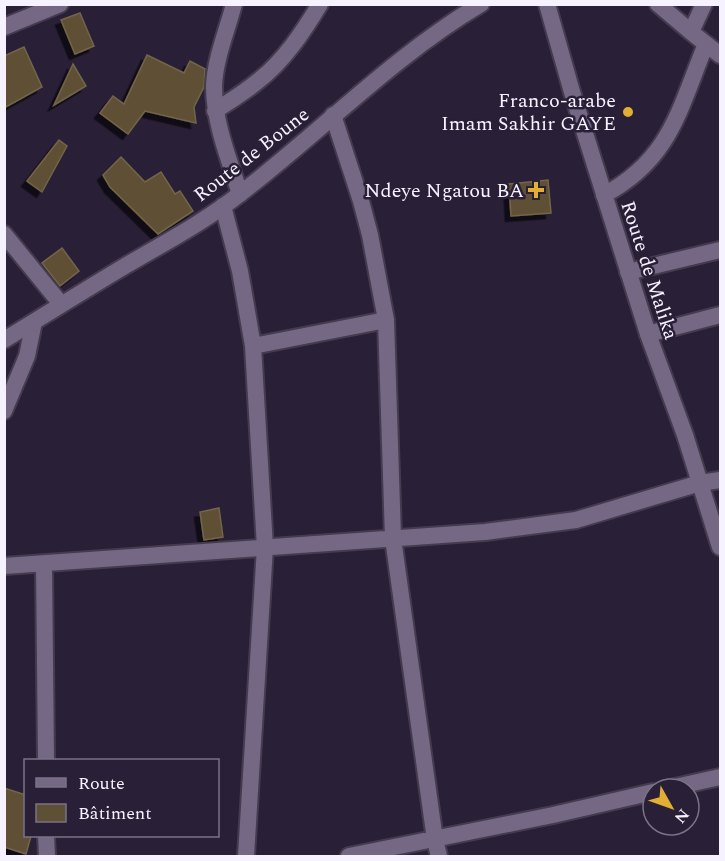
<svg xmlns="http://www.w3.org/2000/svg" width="725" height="861" viewBox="0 0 725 861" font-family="Spectral,serif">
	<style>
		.building { fill: #5e5035; stroke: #736549; stroke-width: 1.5; filter: url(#shadow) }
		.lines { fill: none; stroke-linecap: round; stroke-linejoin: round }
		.minor-casing { stroke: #443b4f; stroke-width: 20 }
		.tertiary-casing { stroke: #443b4f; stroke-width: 20 }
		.secondary-casing { stroke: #443b4f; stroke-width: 20 }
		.minor { stroke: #746885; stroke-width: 16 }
		.tertiary { stroke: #746885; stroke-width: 16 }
		.secondary { stroke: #746885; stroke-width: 16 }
		.poi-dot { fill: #e2af34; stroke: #291f36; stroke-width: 2 }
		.labels { text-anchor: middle; stroke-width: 5; stroke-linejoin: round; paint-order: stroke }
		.poi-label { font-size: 20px; fill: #f7f2ff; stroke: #291f36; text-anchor: end }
		.street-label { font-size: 20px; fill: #f7f2ff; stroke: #291f36 }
	</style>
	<defs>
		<filter id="shadow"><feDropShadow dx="-5.5" dy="5.5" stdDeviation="0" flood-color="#0009"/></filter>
	</defs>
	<rect width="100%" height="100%" fill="#291f36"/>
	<!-- building -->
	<path class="building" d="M 80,13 L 94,46 L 75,54 L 61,20 Z
		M 24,47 L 42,87 L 4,108 L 4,56 Z
		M 147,55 L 184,73 L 190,61 L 205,69 L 204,87 L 194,107 L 196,123 L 145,111 L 128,134 L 100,113 L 113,96 L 124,104 Z
		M 73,64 L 86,86 L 54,105 Z
		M 59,140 L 67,146 L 42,192 L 27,181 Z
		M 121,157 L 145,182 L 161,172 L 175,194 L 180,191 L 193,211 L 158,234 L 110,187 L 103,175 Z
		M 548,180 L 551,213 L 511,216 L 509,184 Z
		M 62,248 L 79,271 L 60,286 L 42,263 Z
		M 219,508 L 223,537 L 204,540 L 200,512 Z
		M 4,788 L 26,795 L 26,836 L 31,836 L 26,854 L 4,847 Z"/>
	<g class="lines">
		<defs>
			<path id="minor" d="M 234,4 C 227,31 215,59 214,86 C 214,123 229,159 240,194
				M 658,4 L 691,32
				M 704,4 L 691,32 L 720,55
				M 4,27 L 60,4
				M 215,111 C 230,101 245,92 258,81 C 284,61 303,32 320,4
				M 333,115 L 361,201 L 370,235 L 386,320 L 393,538 L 435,840 L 439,856
				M 604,195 C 671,159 679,109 706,44
				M 223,206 L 240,271 L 253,346 L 265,547 L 246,856
				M 4,234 L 61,304
				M 628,272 L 720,250
				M 648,334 L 720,315
				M 253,346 L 386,320
				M 4,411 L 27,356 L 34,322
				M 44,565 L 46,760
				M 4,566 L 485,532 L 576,520 L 700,483 L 720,480
				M 666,789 L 720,777
				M 46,836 L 47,856
				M 349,856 L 553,815 L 653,792"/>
			<path id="tertiary" d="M 4,340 C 45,315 85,290 125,266 C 164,243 206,221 241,193 C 322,131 392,57 481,4"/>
			<path id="secondary" d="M 547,4 L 572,92 L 648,334 L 685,435 L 720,547"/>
		</defs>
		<!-- minor casing -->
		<use href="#minor" class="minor-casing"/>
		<!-- tertiary casing -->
		<use href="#tertiary" class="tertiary-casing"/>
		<!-- secondary casing -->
		<use href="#secondary" class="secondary-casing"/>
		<!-- minor -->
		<use href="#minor" class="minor"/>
		<!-- tertiary -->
		<use href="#tertiary" class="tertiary"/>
		<!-- secondary -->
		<use href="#secondary" class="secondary"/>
	</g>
	<!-- markers -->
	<g class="poi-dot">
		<circle cx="628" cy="112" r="6"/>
		<path d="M533 181h6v6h6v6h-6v6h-6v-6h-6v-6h6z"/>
	</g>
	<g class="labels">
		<!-- poi labels -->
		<g class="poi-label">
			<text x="616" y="107">Franco-arabe<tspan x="616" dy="23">Imam Sakhir GAYE</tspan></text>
			<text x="524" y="197">Ndeye Ngatou BA</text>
		</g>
		<!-- street labels -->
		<g class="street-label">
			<text transform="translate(251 154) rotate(-38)" y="7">Route de Boune</text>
			<text transform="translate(650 270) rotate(72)" y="7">Route de Malika</text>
		</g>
	</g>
	<!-- border -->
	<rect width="725" height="861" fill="none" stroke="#f7f2ff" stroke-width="12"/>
	<!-- legend -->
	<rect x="24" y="759" width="195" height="78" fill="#291f36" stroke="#7b7386" stroke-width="1.5"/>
	<rect x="36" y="778" width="30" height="9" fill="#746885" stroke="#7b7386" stroke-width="1.5"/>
	<text x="78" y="789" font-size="18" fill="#f7f2ff">Route</text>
	<rect x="36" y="804" width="30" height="18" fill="#5e5035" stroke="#7b7386" stroke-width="1.5"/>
	<text x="78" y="819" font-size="18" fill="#f7f2ff">Bâtiment</text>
	<!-- north arrow -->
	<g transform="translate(671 807) rotate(130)"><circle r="28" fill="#291f36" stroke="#7b7386" stroke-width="1.5"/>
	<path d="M0-4.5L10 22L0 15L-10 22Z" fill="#e2af34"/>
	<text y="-9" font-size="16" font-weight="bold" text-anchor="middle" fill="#f7f2ff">N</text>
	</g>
</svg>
